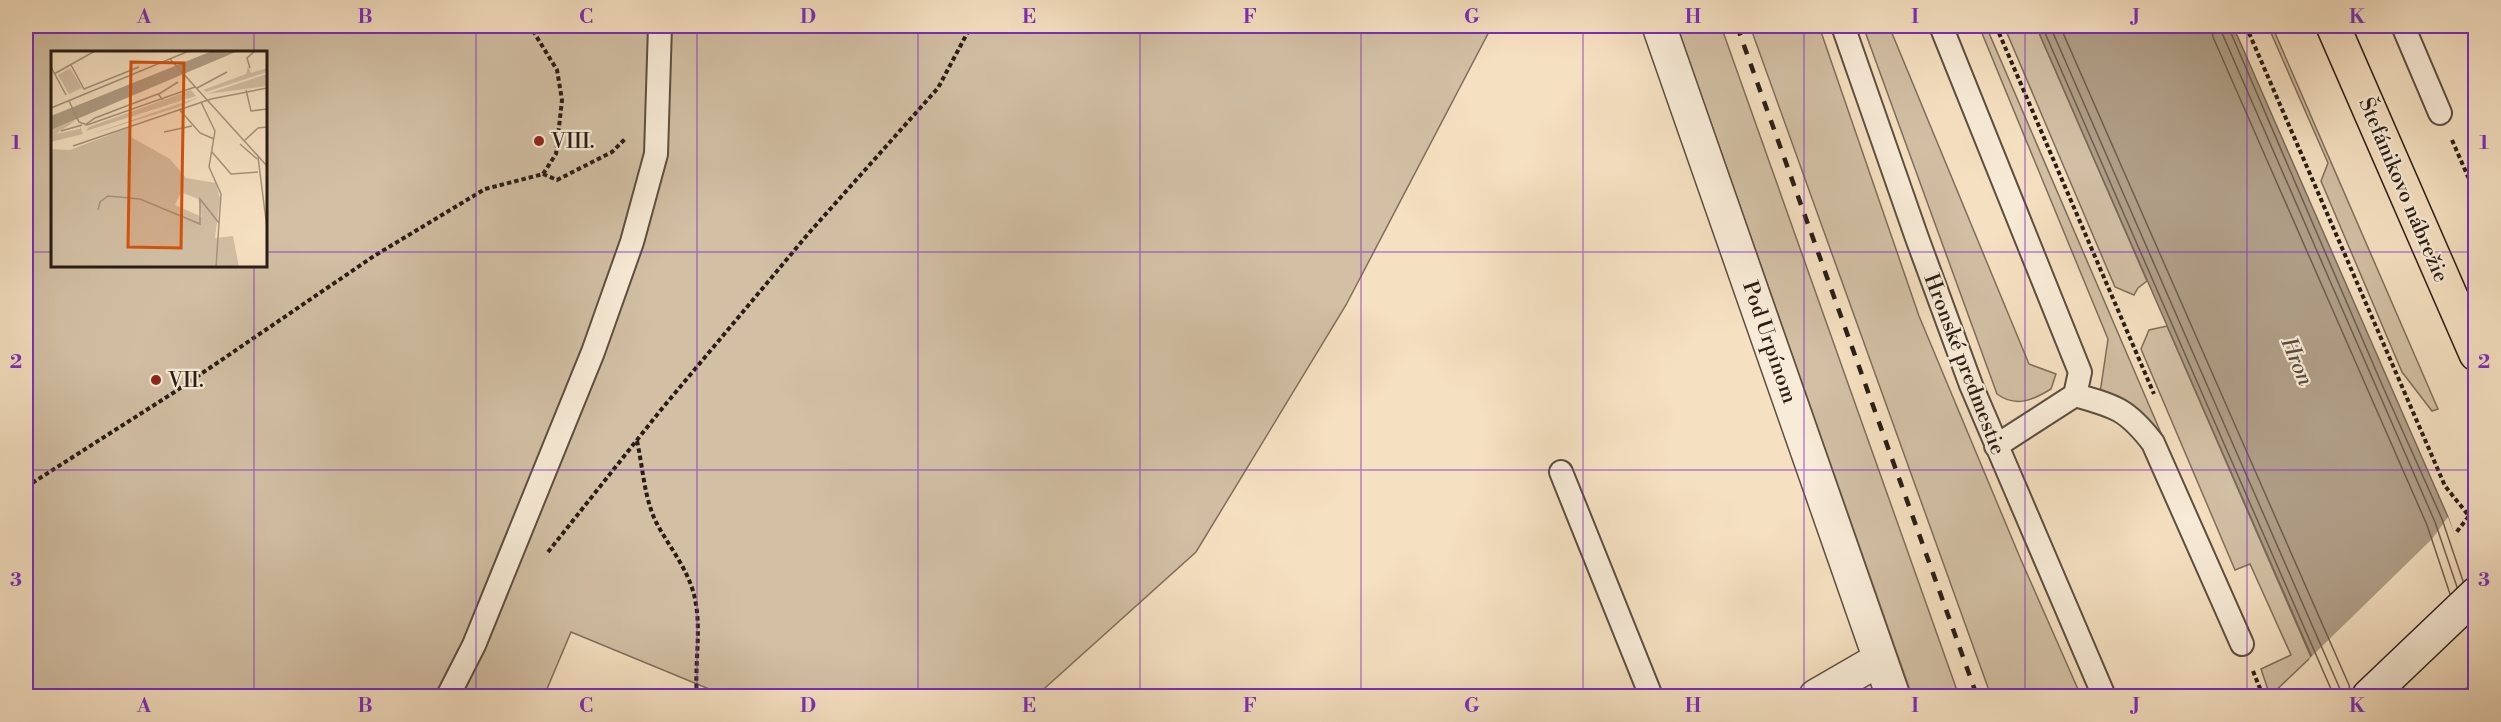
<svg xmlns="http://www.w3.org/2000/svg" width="2501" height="722" viewBox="0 0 2501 722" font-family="'Libre Bodoni',serif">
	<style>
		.green { fill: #d2bfa4; stroke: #7e6e5c; stroke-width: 1.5; fill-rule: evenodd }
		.water { fill: #b09e87; stroke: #7a6a59; stroke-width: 1.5 }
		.pier { fill: #f5e0c1 }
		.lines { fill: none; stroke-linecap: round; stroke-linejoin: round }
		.shore { stroke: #6d5e4e; stroke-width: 1.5 }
		.lane-casing { stroke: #5d4e40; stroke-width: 26 }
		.street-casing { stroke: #5d4e40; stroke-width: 36 }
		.secondary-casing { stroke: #2a1d15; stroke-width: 36 }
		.primary-casing { stroke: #2a1d15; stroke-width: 36 }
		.path { stroke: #2a1d15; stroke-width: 4; stroke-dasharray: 4.5 3; stroke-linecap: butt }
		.lane { stroke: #f8ebd7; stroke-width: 22 }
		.street { stroke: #f8ebd7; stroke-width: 33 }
		.secondary { stroke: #f8ebd7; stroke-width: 33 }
		.primary { stroke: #f5e0c1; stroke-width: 33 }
		.rail { stroke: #2a1d15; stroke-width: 4.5; stroke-dasharray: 10 10; stroke-linecap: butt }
		.grid { fill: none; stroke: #7b2cbf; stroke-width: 1.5; stroke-opacity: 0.55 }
		.poi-dot { fill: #8f2418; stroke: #f8ebd7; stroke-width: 2 }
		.labels { text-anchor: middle; stroke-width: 4.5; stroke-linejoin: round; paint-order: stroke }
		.poi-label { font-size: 21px; fill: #2a1d15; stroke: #f8ebd7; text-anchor: start }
		.street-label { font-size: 21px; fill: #2a1d15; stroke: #f8ebd7 }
		.water-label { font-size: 22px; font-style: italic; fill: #594a3d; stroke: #f8ebd7 }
		.inset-road { fill: none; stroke: #a4927c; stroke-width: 1.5 }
		.view { fill: #d5530d; fill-opacity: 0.15; stroke: #d5530d; stroke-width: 3 }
		.inset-edge { fill: none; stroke: #2a1d15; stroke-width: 3 }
		.neatline { fill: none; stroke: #7b2cbf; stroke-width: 2 }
		.grid-label { font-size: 20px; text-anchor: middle; font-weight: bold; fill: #7b2cbf }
	</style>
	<rect width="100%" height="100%" fill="#f5e0c1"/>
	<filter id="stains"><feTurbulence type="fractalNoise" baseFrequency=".00333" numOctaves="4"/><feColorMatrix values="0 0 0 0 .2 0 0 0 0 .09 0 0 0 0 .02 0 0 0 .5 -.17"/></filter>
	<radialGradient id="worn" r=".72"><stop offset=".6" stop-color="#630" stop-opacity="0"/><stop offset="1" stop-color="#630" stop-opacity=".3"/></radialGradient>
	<!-- green -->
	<path class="green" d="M 26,26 L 1492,26 L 1346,305 L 1196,552 L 1036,696 L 726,696 L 571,632 L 544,696 L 26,696 ZM 52,52 L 266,52 L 266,266 L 52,266 Z
		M 1677,26 L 1721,26 L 1959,696 L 1912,696 Z
		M 1750,26 L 1819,26 L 1919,316 L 2021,560 L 2081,696 L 1991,696 Z
		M 1863,26 L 1889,26 L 2029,364 L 2056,374 L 2051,389 C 2033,400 2016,408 1997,394 Z
		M 1979,26 L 1986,26 L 2164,440 L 2136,410 L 2100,393 L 2108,339 Z
		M 2004,26 L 2036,26 L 2147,281 L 2138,288 L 2134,295 L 2115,287 Z
		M 2268,26 L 2272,26 L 2438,409 L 2432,411 L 2402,372 L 2321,181 L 2328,163 Z
		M 2167,326 L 2311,657 L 2270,696 L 2261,669 L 2291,655 L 2250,564 L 2235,570 L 2141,349 L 2149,330 Z"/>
	<!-- water -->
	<path class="water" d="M 2036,26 L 2233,26 L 2448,517 L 2475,599 L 2475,696 L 2329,696 Z"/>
	<!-- pier -->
	<path class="pier" d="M 2448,517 L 2476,590 L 2475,679 L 2456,696 L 2326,696 L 2309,659 L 2432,539 Z"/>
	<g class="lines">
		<!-- shore -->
		<path class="shore" d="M 2042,26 L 2334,696
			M 2050,26 L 2340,689 L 2342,696
			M 2060,26 L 2349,685 L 2351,696
			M 2211,26 L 2213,37 L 2427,525 L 2450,594
			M 2220,26 L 2222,33 L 2435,522 L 2457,587
			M 2228,26 L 2383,387 L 2442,519 L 2463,581"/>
		<defs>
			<path id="lane" d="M 1843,26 L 1917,238 L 1971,385 L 2104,696
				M 1941,26 L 2080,372 L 2075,395 L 1996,446
				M 2403,26 L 2440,113
				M 2075,395 C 2115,406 2127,409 2153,443 L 2242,644
				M 1561,472 L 1651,696
				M 448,696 L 474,645 L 593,352 L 632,242 L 656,154 L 660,26"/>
			<path id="street" d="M 1659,26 L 1893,696
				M 1816,696 L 1880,659"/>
			<path id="secondary" d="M 2369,696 L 2476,594"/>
			<path id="primary" d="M 2333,26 L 2476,354"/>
		</defs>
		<!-- lane casing -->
		<use href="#lane" class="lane-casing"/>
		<!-- street casing -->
		<use href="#street" class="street-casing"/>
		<!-- secondary casing -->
		<use href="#secondary" class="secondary-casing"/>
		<!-- primary casing -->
		<use href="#primary" class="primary-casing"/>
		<!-- path -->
		<path class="path" d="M 1996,26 L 2154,394
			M 2246,26 L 2445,486 L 2469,516 L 2455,534
			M 2452,140 L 2476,195
			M 543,174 L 557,180 L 612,152 L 625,139
			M 637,441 C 643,468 644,497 656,522 C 668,545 685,565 693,591 C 703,625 694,662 697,696
			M 26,487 L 173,393 L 374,256 L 485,189 L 543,174 L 556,154 L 562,100 L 557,70 L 530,26
			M 548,552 L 660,411 L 808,234 L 938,88 L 971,26
			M 2253,671 L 2263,696"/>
		<!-- lane -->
		<use href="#lane" class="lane"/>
		<!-- street -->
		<use href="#street" class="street"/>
		<!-- secondary -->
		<use href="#secondary" class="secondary"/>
		<!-- primary -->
		<use href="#primary" class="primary"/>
		<!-- rail -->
		<path class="rail" d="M 1737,26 L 1977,696"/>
	</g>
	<!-- grid -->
	<path class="grid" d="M 254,26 L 254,52M 476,26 L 476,696M 697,26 L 697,696M 918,26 L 918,696M 1140,26 L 1140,696M 1361,26 L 1361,696M 1583,26 L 1583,696M 1804,26 L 1804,696M 2025,26 L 2025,696M 2247,26 L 2247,696M 26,252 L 52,252M 266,252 L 2476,252M 254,266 L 254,696M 26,470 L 2476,470"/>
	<!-- markers -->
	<g class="poi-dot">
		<circle cx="539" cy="141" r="6"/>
		<circle cx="156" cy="380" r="6"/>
	</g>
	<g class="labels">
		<!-- poi labels -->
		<g class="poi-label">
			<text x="551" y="148">VIII.</text>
			<text x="168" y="387">VII.</text>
		</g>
		<!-- street labels -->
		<g class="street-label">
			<text transform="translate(2404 190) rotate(67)" y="7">Štefánikovo nábrežie</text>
			<text transform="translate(1770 342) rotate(71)" y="7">Pod Urpínom</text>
			<text transform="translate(1965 364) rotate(69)" y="7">Hronské predmestie</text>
		</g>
		<!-- water labels -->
		<g class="water-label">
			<text transform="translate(2298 361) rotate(67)" y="8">Hron</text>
		</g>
	</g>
	<!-- overview -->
	<g transform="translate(51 51)">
		<rect width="216" height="216" fill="#f5e0c1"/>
		<path d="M 197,15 L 200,22 L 216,17 L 216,21 L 155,41 L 152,39 L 195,23 ZM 19,17 L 31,37 L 18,43 L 7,24 ZM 216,23 L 216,35 L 156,43 ZM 140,39 L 145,45 L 35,80 L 38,76 ZM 148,46 L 128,56 L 38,84 L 84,68 ZM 25,69 L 5,83 L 29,78 L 29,75 L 32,83 L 0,91 L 0,79 ZM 77,77 L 80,86 L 119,108 L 135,127 L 165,132 L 169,148 L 164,187 L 182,185 L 188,216 L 0,216 L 0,98 L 19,99 ZM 130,141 L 147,148 L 151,166 L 124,154 Z" fill="#d2bfa4" fill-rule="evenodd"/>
		<path d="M 161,0 L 187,0 L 0,79 L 0,65 Z" fill="#b09e87"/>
		<path class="inset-road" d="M 119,8 L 216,115M 20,14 L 33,38 L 88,16M 0,16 L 15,44M 199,17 L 196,7 L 204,0M 3,23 L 44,0M 146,37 L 176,21M 195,39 L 200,60 L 216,58M 108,43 L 127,31M 18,50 L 28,71 L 36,74 L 144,36M 150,51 L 164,80 L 158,116 L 170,143 L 165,216M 0,57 L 138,0M 128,58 L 149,82 L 163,88M 34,74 L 44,67 L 107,43 L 112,49M 10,80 L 31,74M 113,81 L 141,75M 193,90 L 207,77 L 216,76M 189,93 L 206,108M 22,95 L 160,48 L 216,37M 161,101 L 180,123 L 207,121M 207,106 L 216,177M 47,159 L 49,151 L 57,145 L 89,148 L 149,173 L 149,148 L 168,172"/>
		<path class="view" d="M 80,11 L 133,12 L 130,197 L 77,196 Z"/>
		<rect width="216" height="216" class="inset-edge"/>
	</g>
	<!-- margin -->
	<rect width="2501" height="722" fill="none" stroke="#f5e0c1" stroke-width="66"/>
	<rect x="33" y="33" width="2435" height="656" class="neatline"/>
	<g class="grid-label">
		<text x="144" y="23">A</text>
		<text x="365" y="23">B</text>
		<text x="586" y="23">C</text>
		<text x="808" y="23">D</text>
		<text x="1029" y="23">E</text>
		<text x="1250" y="23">F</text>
		<text x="1472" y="23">G</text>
		<text x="1693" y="23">H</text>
		<text x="1915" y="23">I</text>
		<text x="2136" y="23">J</text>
		<text x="2357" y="23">K</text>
		<text x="16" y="149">1</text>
		<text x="2484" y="149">1</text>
		<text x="16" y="368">2</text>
		<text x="2484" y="368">2</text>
		<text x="16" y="586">3</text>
		<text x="2484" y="586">3</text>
		<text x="144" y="712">A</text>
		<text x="365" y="712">B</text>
		<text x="586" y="712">C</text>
		<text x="808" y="712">D</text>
		<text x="1029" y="712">E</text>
		<text x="1250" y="712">F</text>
		<text x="1472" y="712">G</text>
		<text x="1693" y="712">H</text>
		<text x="1915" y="712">I</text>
		<text x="2136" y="712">J</text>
		<text x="2357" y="712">K</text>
	</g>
	<rect width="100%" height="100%" filter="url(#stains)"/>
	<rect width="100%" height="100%" fill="url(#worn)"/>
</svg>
